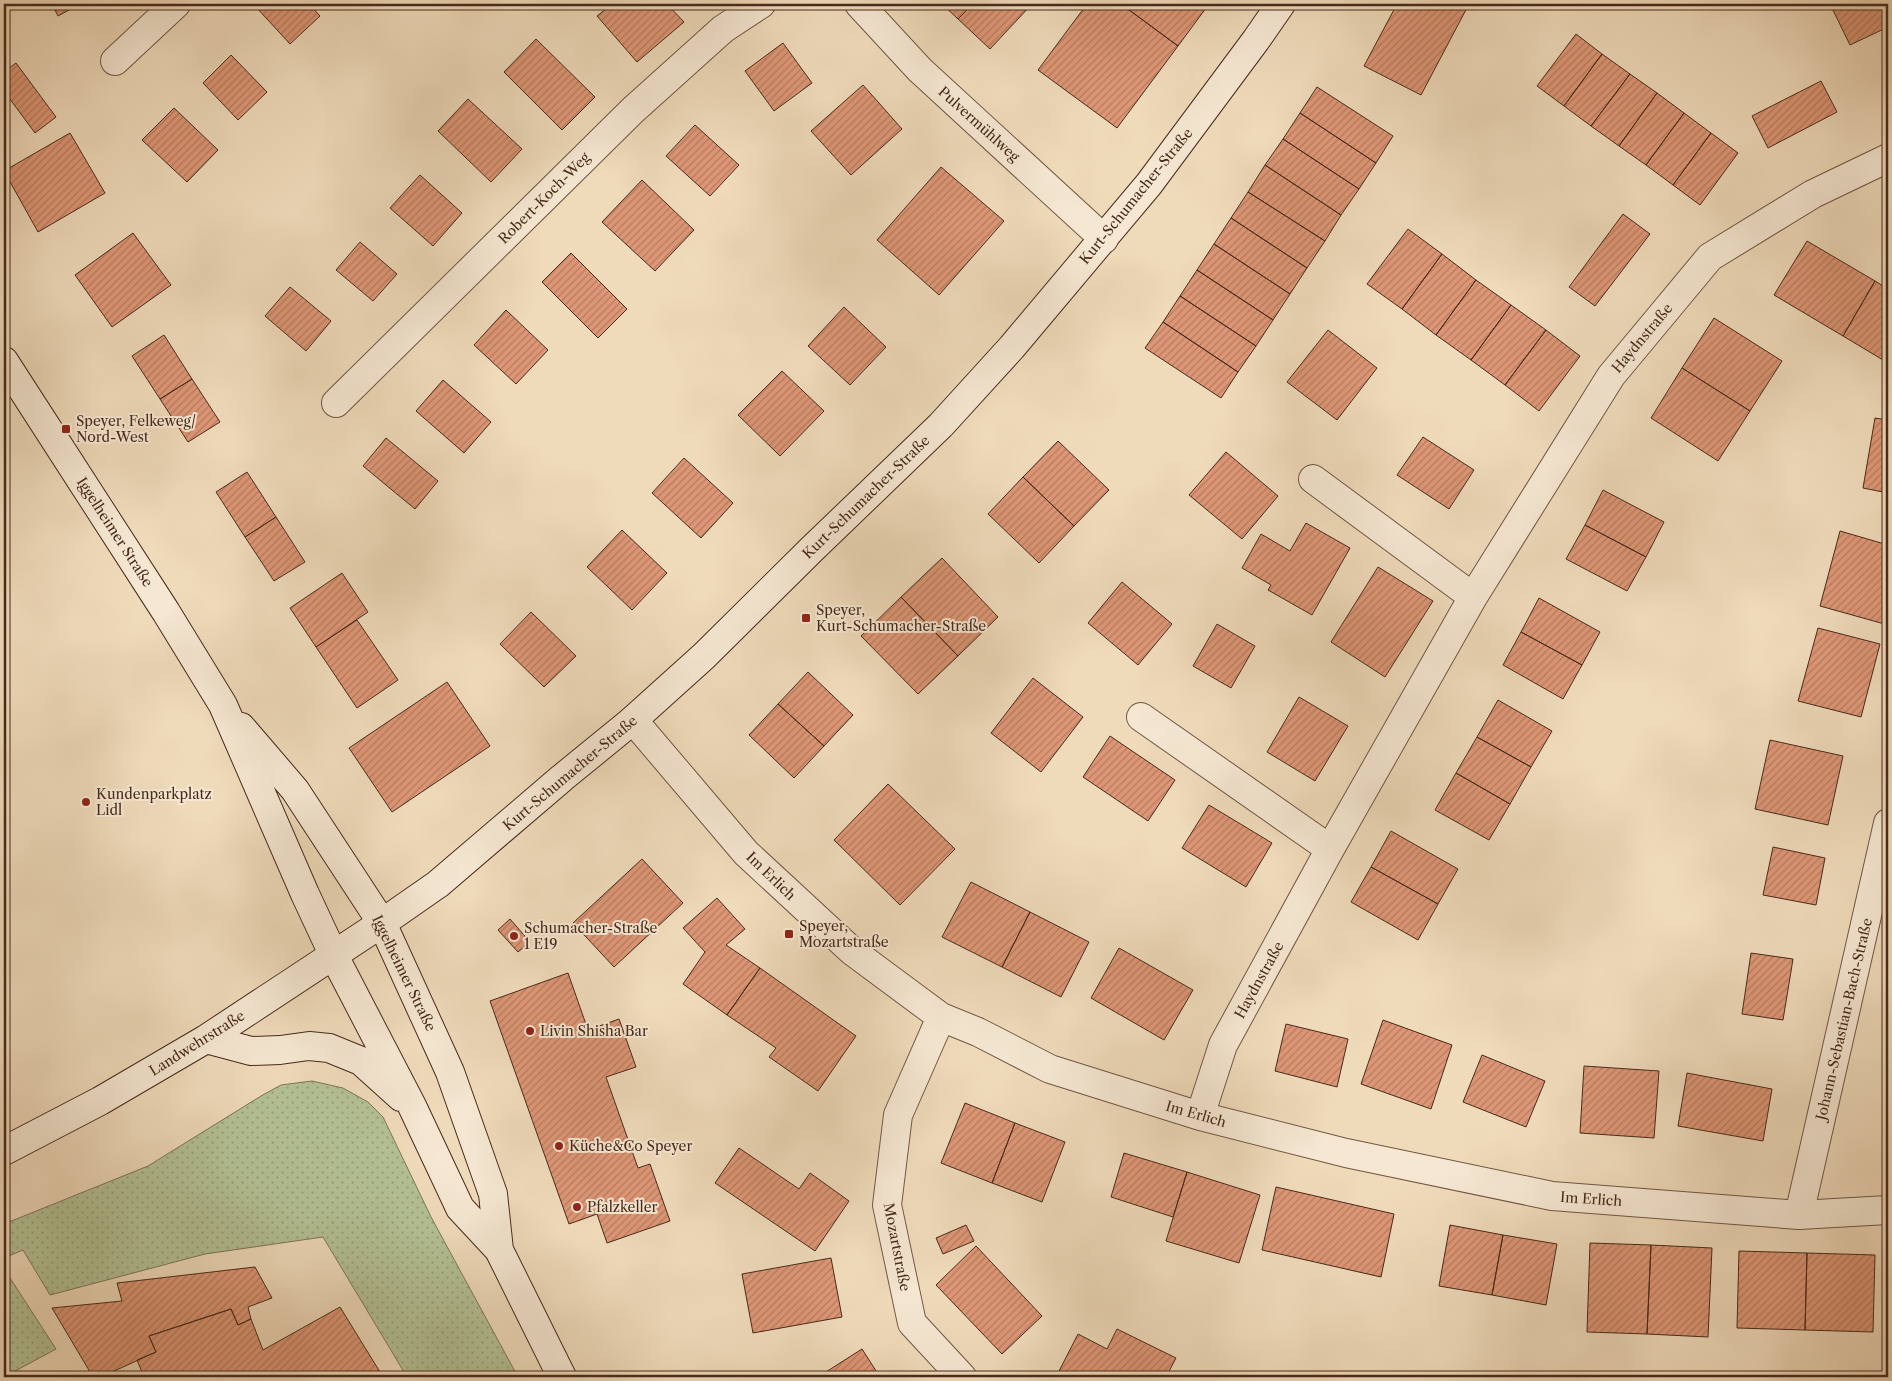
<svg xmlns="http://www.w3.org/2000/svg" width="1892" height="1381" viewBox="0 0 1892 1381" font-family="'Libre Caslon Text',serif">
	<style>
		.grass { fill: url(#grass-dots); stroke: #7e7658 }
		.building { fill: url(#building-hatch); stroke: #482a1c }
		.lines { fill: none; stroke-linecap: round; stroke-linejoin: round }
		.minor-casing { stroke: #725644; stroke-width: 30 }
		.secondary-casing { stroke: #482a1c; stroke-width: 30 }
		.minor { stroke: #f5e7d2; stroke-width: 28 }
		.secondary { stroke: #f5e7d2; stroke-width: 28 }
		.poi-dot { fill: #8f2418; stroke: #f5e7d2; stroke-width: 2 }
		.labels { text-anchor: middle; stroke-width: 4; stroke-linejoin: round; paint-order: stroke }
		.street-label { font-size: 14px; fill: #482a1c; stroke: #f5e7d2 }
		.poi-label { font-size: 14px; fill: #482a1c; stroke: #f5e7d2; text-anchor: start }
	</style>
	<defs>
		<pattern id="grass-dots" width="8" height="8" patternUnits="userSpaceOnUse" patternTransform="scale(1.25)"><rect width="8" height="8" fill="#b3c195"/><path d="M2 2h.1M6 6h.1" fill="none" stroke="#949d79" stroke-width="1.8" stroke-linecap="round"/></pattern>
		<pattern id="building-hatch" width="6" height="6" patternUnits="userSpaceOnUse" patternTransform="scale(1.25)"><rect width="6" height="6" fill="#de9776"/><path d="M-1 1l2-2M0 6l6-6M5 7l2-2" fill="none" stroke="#b67b60"/></pattern>
	</defs>
	<rect width="100%" height="100%" fill="#efdaba"/>
	<filter id="stains"><feTurbulence type="fractalNoise" baseFrequency=".004" numOctaves="4"/><feColorMatrix values="0 0 0 0 .2 0 0 0 0 .09 0 0 0 0 .02 0 0 0 .5 -.17"/></filter>
	<radialGradient id="worn" r=".72"><stop offset=".6" stop-color="#630" stop-opacity="0"/><stop offset="1" stop-color="#630" stop-opacity=".3"/></radialGradient>
	<!-- grass -->
	<path class="grass" d="M 312,1081 L 343,1088 L 368,1102 L 383,1117 L 431,1217 L 518,1377 L 407,1377 L 323,1237 L 205,1254 L 50,1295 L 23,1250 L 4,1258 L 4,1224 L 148,1166 L 261,1096 L 281,1085 Z
		M 10,1278 L 56,1349 L 4,1377 L 4,1281 Z"/>
	<!-- building -->
	<path class="building" d="M 52,4 L 80,4 L 58,16 Z
		M 258,4 L 309,4 L 320,16 L 290,44 L 255,6 Z
		M 612,4 L 667,4 L 684,22 L 637,62 L 597,16 Z
		M 942,4 L 973,4 L 958,19 Z
		M 973,4 L 1032,4 L 990,49 L 958,19 Z
		M 1087,4 L 1121,4 L 1178,46 L 1117,128 L 1038,70 Z
		M 1121,4 L 1209,4 L 1178,46 Z
		M 1397,4 L 1469,4 L 1421,95 L 1364,66 Z
		M 1830,4 L 1888,4 L 1888,27 L 1850,45 Z
		M 1576,34 L 1602,54 L 1564,106 L 1537,86 Z
		M 536,39 L 595,97 L 562,130 L 504,72 Z
		M 783,43 L 812,83 L 774,111 L 745,71 Z
		M 1602,54 L 1630,74 L 1591,126 L 1564,106 Z
		M 231,55 L 267,92 L 238,120 L 203,83 Z
		M 16,63 L 56,117 L 35,133 L 4,91 L 4,72 Z
		M 1630,74 L 1657,93 L 1619,146 L 1591,126 Z
		M 1821,81 L 1837,112 L 1768,148 L 1752,116 Z
		M 863,85 L 902,129 L 851,175 L 811,131 Z
		M 1317,87 L 1393,136 L 1376,163 L 1300,113 Z
		M 1657,93 L 1684,113 L 1646,165 L 1619,146 Z
		M 468,99 L 522,149 L 491,182 L 438,131 Z
		M 174,108 L 218,150 L 187,182 L 142,140 Z
		M 1300,113 L 1376,163 L 1359,189 L 1283,139 Z
		M 1684,113 L 1711,133 L 1673,185 L 1646,165 Z
		M 695,125 L 739,165 L 710,196 L 666,156 Z
		M 70,133 L 105,193 L 38,232 L 4,171 Z
		M 1711,133 L 1738,153 L 1700,205 L 1673,185 Z
		M 1283,139 L 1359,189 L 1341,215 L 1265,165 Z
		M 1265,165 L 1341,215 L 1325,241 L 1248,192 Z
		M 941,167 L 1004,221 L 939,295 L 877,240 Z
		M 420,175 L 462,213 L 433,246 L 390,208 Z
		M 642,180 L 694,230 L 655,271 L 602,222 Z
		M 1248,192 L 1325,241 L 1307,268 L 1231,218 Z
		M 1623,214 L 1650,234 L 1595,306 L 1569,287 Z
		M 1231,218 L 1307,268 L 1290,294 L 1214,244 Z
		M 1408,229 L 1442,254 L 1402,309 L 1367,284 Z
		M 133,233 L 171,285 L 112,327 L 75,275 Z
		M 1807,241 L 1875,281 L 1843,336 L 1774,295 Z
		M 360,242 L 397,274 L 373,301 L 336,270 Z
		M 1214,244 L 1290,294 L 1273,320 L 1197,270 Z
		M 571,253 L 627,309 L 598,338 L 542,282 Z
		M 1442,254 L 1476,280 L 1436,335 L 1402,309 Z
		M 1197,270 L 1273,320 L 1256,346 L 1180,296 Z
		M 1476,280 L 1511,305 L 1471,360 L 1436,335 Z
		M 1875,281 L 1888,289 L 1888,363 L 1843,336 Z
		M 290,287 L 331,321 L 306,351 L 265,316 Z
		M 1180,296 L 1256,346 L 1238,372 L 1163,322 Z
		M 1511,305 L 1546,330 L 1505,385 L 1471,360 Z
		M 844,307 L 886,347 L 850,385 L 808,346 Z
		M 506,310 L 548,350 L 516,384 L 474,345 Z
		M 1714,318 L 1782,361 L 1750,411 L 1682,368 Z
		M 1163,322 L 1238,372 L 1221,398 L 1145,348 Z
		M 1328,330 L 1377,368 L 1337,420 L 1287,382 Z
		M 1546,330 L 1580,356 L 1539,411 L 1505,385 Z
		M 164,335 L 192,379 L 160,399 L 132,356 Z
		M 1682,368 L 1750,411 L 1718,461 L 1651,418 Z
		M 782,371 L 824,411 L 780,456 L 738,415 Z
		M 192,379 L 220,422 L 188,442 L 160,399 Z
		M 443,380 L 491,422 L 464,453 L 416,411 Z
		M 1875,418 L 1888,420 L 1888,493 L 1863,488 Z
		M 1423,437 L 1474,470 L 1449,509 L 1397,475 Z
		M 386,438 L 438,481 L 415,509 L 363,466 Z
		M 1058,441 L 1109,490 L 1074,526 L 1023,477 Z
		M 1226,452 L 1278,496 L 1242,539 L 1189,495 Z
		M 684,458 L 733,503 L 701,538 L 652,493 Z
		M 247,472 L 276,517 L 245,537 L 216,492 Z
		M 1023,477 L 1074,526 L 1039,563 L 988,514 Z
		M 1603,490 L 1664,522 L 1646,557 L 1585,525 Z
		M 276,517 L 305,562 L 274,581 L 245,537 Z
		M 1306,523 L 1350,548 L 1312,615 L 1268,590 L 1271,585 L 1242,568 L 1261,534 L 1290,551 Z
		M 1585,525 L 1646,557 L 1627,591 L 1566,559 Z
		M 622,530 L 667,573 L 632,610 L 587,567 Z
		M 1840,531 L 1888,545 L 1888,625 L 1820,606 Z
		M 942,558 L 998,617 L 958,656 L 901,597 Z
		M 1378,567 L 1433,601 L 1385,677 L 1331,642 Z
		M 342,573 L 368,612 L 316,647 L 290,608 Z
		M 1122,582 L 1172,624 L 1138,665 L 1088,623 Z
		M 901,597 L 958,656 L 918,694 L 861,636 Z
		M 1539,598 L 1600,632 L 1582,665 L 1521,632 Z
		M 531,612 L 576,656 L 544,687 L 500,644 Z
		M 357,620 L 398,680 L 357,708 L 316,647 Z
		M 1217,624 L 1255,646 L 1231,688 L 1193,666 Z
		M 1818,628 L 1880,644 L 1861,717 L 1798,701 Z
		M 1521,632 L 1582,665 L 1563,699 L 1503,665 Z
		M 808,672 L 853,715 L 824,746 L 778,704 Z
		M 1033,678 L 1083,717 L 1041,772 L 991,733 Z
		M 447,682 L 490,746 L 392,812 L 349,748 Z
		M 1299,697 L 1348,726 L 1315,781 L 1267,752 Z
		M 1498,700 L 1552,731 L 1531,767 L 1477,737 Z
		M 778,704 L 824,746 L 794,778 L 749,735 Z
		M 1110,736 L 1175,780 L 1148,821 L 1083,777 Z
		M 1477,737 L 1531,767 L 1510,804 L 1456,773 Z
		M 1770,740 L 1843,756 L 1828,825 L 1755,809 Z
		M 1456,773 L 1510,804 L 1489,840 L 1435,810 Z
		M 888,784 L 955,849 L 900,905 L 834,840 Z
		M 1209,805 L 1272,843 L 1246,887 L 1182,848 Z
		M 1391,831 L 1458,869 L 1438,904 L 1371,867 Z
		M 1773,847 L 1825,858 L 1816,905 L 1763,895 Z
		M 642,859 L 683,903 L 614,967 L 573,923 Z
		M 1371,867 L 1438,904 L 1418,940 L 1351,902 Z
		M 971,882 L 1030,912 L 1002,967 L 942,937 Z
		M 717,898 L 745,929 L 726,945 L 760,968 L 727,1015 L 683,984 L 705,952 L 683,928 Z
		M 1030,912 L 1089,942 L 1061,997 L 1002,967 Z
		M 510,919 L 530,942 L 518,952 L 498,930 Z
		M 1119,948 L 1193,990 L 1164,1040 L 1091,998 Z
		M 1751,953 L 1793,959 L 1783,1020 L 1742,1014 Z
		M 760,968 L 856,1036 L 818,1091 L 769,1057 L 776,1048 L 727,1015 Z
		M 568,973 L 588,1030 L 619,1019 L 636,1067 L 606,1077 L 638,1168 L 650,1164 L 670,1221 L 607,1243 L 597,1214 L 569,1224 L 490,1001 Z
		M 1383,1020 L 1452,1045 L 1431,1109 L 1361,1084 Z
		M 1286,1024 L 1348,1039 L 1337,1087 L 1275,1071 Z
		M 1482,1055 L 1545,1081 L 1526,1127 L 1463,1102 Z
		M 1584,1066 L 1659,1071 L 1654,1138 L 1580,1133 Z
		M 1687,1073 L 1772,1089 L 1763,1141 L 1678,1126 Z
		M 965,1103 L 1015,1123 L 992,1183 L 941,1163 Z
		M 1015,1123 L 1065,1142 L 1042,1202 L 992,1183 Z
		M 739,1148 L 799,1189 L 810,1173 L 849,1201 L 815,1251 L 715,1183 Z
		M 1124,1153 L 1187,1172 L 1173,1217 L 1111,1197 Z
		M 1187,1172 L 1260,1195 L 1239,1263 L 1166,1241 Z
		M 1276,1187 L 1394,1214 L 1381,1277 L 1262,1250 Z
		M 966,1225 L 974,1241 L 943,1254 L 936,1238 Z
		M 1450,1225 L 1503,1235 L 1492,1295 L 1439,1286 Z
		M 1503,1235 L 1557,1244 L 1546,1305 L 1492,1295 Z
		M 1590,1243 L 1651,1245 L 1647,1334 L 1587,1332 Z
		M 1651,1245 L 1712,1248 L 1708,1337 L 1647,1334 Z
		M 976,1246 L 1042,1316 L 1002,1354 L 936,1285 Z
		M 1739,1251 L 1807,1253 L 1805,1330 L 1737,1328 Z
		M 1807,1253 L 1875,1255 L 1873,1332 L 1805,1330 Z
		M 831,1258 L 842,1317 L 753,1333 L 742,1274 Z
		M 255,1267 L 272,1298 L 248,1307 L 251,1319 L 238,1325 L 231,1309 L 149,1336 L 156,1352 L 101,1377 L 93,1377 L 52,1308 L 122,1301 L 117,1283 Z
		M 340,1307 L 383,1377 L 144,1377 L 137,1360 L 156,1352 L 149,1336 L 231,1309 L 238,1325 L 251,1319 L 263,1350 Z
		M 1117,1329 L 1176,1358 L 1166,1377 L 1056,1377 L 1078,1334 L 1107,1349 Z
		M 862,1349 L 880,1377 L 818,1377 Z"/>
	<g class="lines">
		<defs>
			<path id="minor" d="M 859,4 L 920,70 L 1104,239
				M 115,61 L 176,4
				M 336,403 L 633,110 L 723,29 L 761,4
				M 1313,479 L 1473,597
				M 1141,717 L 1330,849
				M 633,720 L 746,853 L 852,951 L 941,1017 L 978,1032 L 1050,1069 L 1200,1116 L 1346,1153 L 1552,1196 L 1799,1215 L 1888,1210
				M 941,1017 L 898,1115 L 887,1205 L 912,1323 L 962,1377
				M 1200,1116 L 1223,1045 L 1330,849 L 1473,597 L 1611,376 L 1710,257 L 1813,194 L 1888,158
				M 1799,1215 L 1888,823"/>
			<path id="secondary" d="M 4,361 L 166,612 L 223,705 L 305,894 L 333,954 L 412,1106 L 460,1208 L 499,1250 L 562,1377
				M 241,727 L 295,790 L 382,923 L 450,1072 L 493,1194 L 499,1250
				M 206,1039 L 251,1051 L 280,1050 L 309,1046 L 329,1048 L 361,1061 L 401,1097
				M 4,1151 L 100,1101 L 206,1039 L 382,923 L 438,884 L 562,778 L 633,720 L 704,656 L 811,550 L 941,425 L 1012,347 L 1149,184 L 1256,40 L 1281,4"/>
		</defs>
		<!-- minor casing -->
		<use href="#minor" class="minor-casing"/>
		<!-- secondary casing -->
		<use href="#secondary" class="secondary-casing"/>
		<!-- minor -->
		<use href="#minor" class="minor"/>
		<!-- secondary -->
		<use href="#secondary" class="secondary"/>
	</g>
	<!-- markers -->
	<g class="poi-dot">
		<rect x="61" y="424" width="10" height="10" rx="2.5"/>
		<rect x="801" y="613" width="10" height="10" rx="2.5"/>
		<circle cx="86" cy="802" r="5"/>
		<rect x="784" y="929" width="10" height="10" rx="2.5"/>
		<circle cx="514" cy="936" r="5"/>
		<circle cx="530" cy="1031" r="5"/>
		<circle cx="559" cy="1146" r="5"/>
		<circle cx="577" cy="1207" r="5"/>
	</g>
	<g class="labels">
		<!-- street labels -->
		<g class="street-label">
			<text transform="translate(979 124) rotate(42)" y="5">Pulvermühlweg</text>
			<text transform="translate(1136 196) rotate(-51)" y="5">Kurt-Schumacher-Straße</text>
			<text transform="translate(544 198) rotate(-45)" y="5">Robert-Koch-Weg</text>
			<text transform="translate(1642 338) rotate(-50)" y="5">Haydnstraße</text>
			<text transform="translate(866 497) rotate(-44)" y="5">Kurt-Schumacher-Straße</text>
			<text transform="translate(115 532) rotate(57)" y="5">Iggelheimer Straße</text>
			<text transform="translate(570 773) rotate(-40)" y="5">Kurt-Schumacher-Straße</text>
			<text transform="translate(771 876) rotate(44)" y="5">Im Erlich</text>
			<text transform="translate(404 973) rotate(64)" y="5">Iggelheimer Straße</text>
			<text transform="translate(1259 980) rotate(-61)" y="5">Haydnstraße</text>
			<text transform="translate(1844 1019) rotate(-77)" y="5">Johann-Sebastian-Bach-Straße</text>
			<text transform="translate(197 1043) rotate(-32)" y="5">Landwehrstraße</text>
			<text transform="translate(1196 1114) rotate(16)" y="5">Im Erlich</text>
			<text transform="translate(1591 1199) rotate(4)" y="5">Im Erlich</text>
			<text transform="translate(897 1247) rotate(79)" y="5">Mozartstraße</text>
		</g>
		<!-- poi labels -->
		<g class="poi-label">
			<text x="76" y="426">Speyer, Felkeweg/<tspan x="76" dy="16">Nord-West</tspan></text>
			<text x="816" y="615">Speyer,<tspan x="816" dy="16">Kurt-Schumacher-Straße</tspan></text>
			<text x="96" y="799">Kundenparkplatz<tspan x="96" dy="16">Lidl</tspan></text>
			<text x="799" y="931">Speyer,<tspan x="799" dy="16">Mozartstraße</tspan></text>
			<text x="524" y="933">Schumacher-Straße<tspan x="524" dy="16">1 E19</tspan></text>
			<text x="540" y="1036">Livin Shisha Bar</text>
			<text x="569" y="1151">Küche&amp;Co Speyer</text>
			<text x="587" y="1212">Pfalzkeller</text>
		</g>
	</g>
	<!-- margin -->
	<rect width="1892" height="1381" fill="none" stroke="#efdaba" stroke-width="20"/>
	<rect x="5" y="5" width="1882" height="1371" fill="none" stroke="#482a1c" stroke-width="2.5"/>
	<rect x="10" y="10" width="1872" height="1361" fill="none" stroke="#482a1c"/>
	<rect width="100%" height="100%" filter="url(#stains)"/>
	<rect width="100%" height="100%" fill="url(#worn)"/>
</svg>
